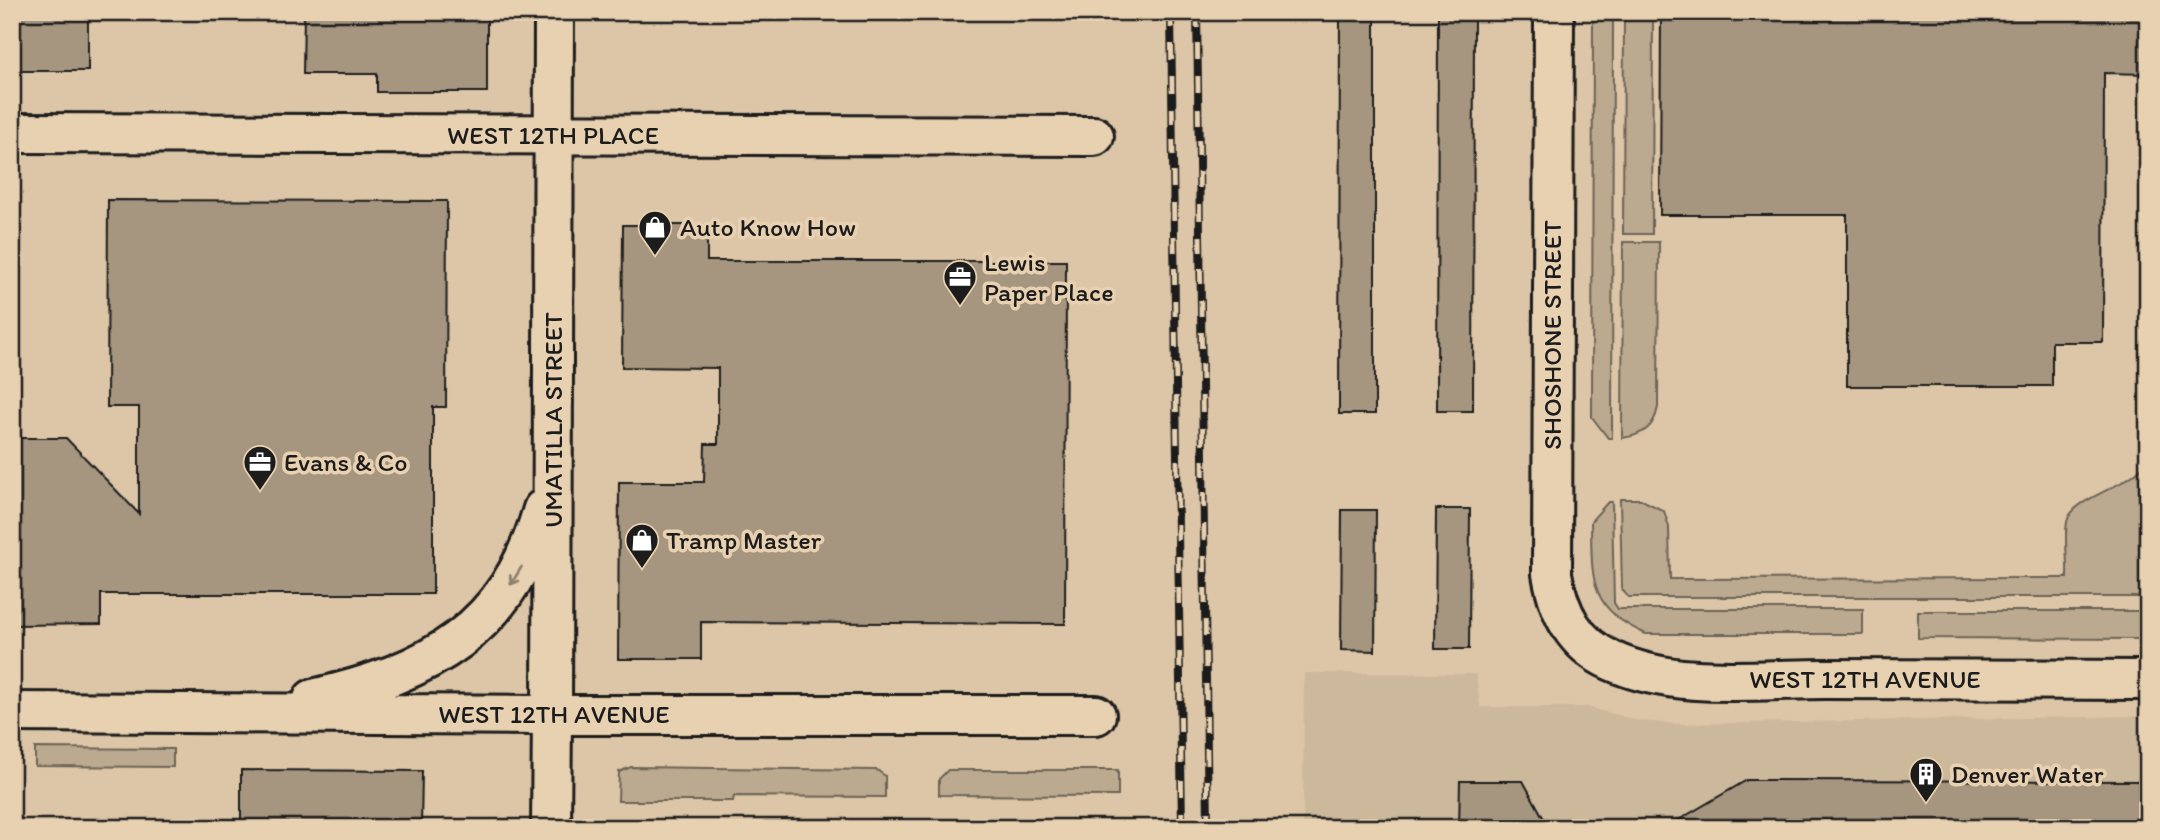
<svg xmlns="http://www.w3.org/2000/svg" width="2160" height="840" viewBox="0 0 2160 840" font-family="Itim,sans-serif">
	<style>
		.built { fill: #ccb89b }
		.green { fill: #bcaa90; stroke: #6c6356; stroke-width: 2 }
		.building { fill: #a69680; stroke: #1c1c1c; stroke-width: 2 }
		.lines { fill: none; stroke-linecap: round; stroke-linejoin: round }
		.minor-casing { stroke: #1c1c1c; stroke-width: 44 }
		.tertiary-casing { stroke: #1c1c1c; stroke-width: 44 }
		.minor { stroke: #e8d1b0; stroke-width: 38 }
		.tertiary { stroke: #e8d1b0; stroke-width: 38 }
		.rail-casing { stroke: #1c1c1c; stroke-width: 8 }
		.rail { stroke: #e8d1b0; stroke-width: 5; stroke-dasharray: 16; stroke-linecap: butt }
		.oneway { stroke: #8c806d }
		.labels { text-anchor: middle; stroke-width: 7; stroke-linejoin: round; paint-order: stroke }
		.street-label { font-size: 26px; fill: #1c1c1c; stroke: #e8d1b0 }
		.poi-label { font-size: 26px; fill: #1c1c1c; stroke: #e8d1b0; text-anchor: start }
	</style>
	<rect width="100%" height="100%" fill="#dcc6a7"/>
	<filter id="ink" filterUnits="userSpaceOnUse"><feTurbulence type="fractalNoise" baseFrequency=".0143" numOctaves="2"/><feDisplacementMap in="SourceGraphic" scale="14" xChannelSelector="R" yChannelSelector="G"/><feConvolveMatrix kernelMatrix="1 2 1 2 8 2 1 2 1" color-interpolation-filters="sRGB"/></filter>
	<g filter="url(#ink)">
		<!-- built -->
		<path class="built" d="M 1304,673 L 1476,674 L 1480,707 L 1587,707 L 1640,721 L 1678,724 L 2148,716 L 2148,828 L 1303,828 Z"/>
		<!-- green -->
		<path class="green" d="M 1593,12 L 1613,12 L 1612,438 L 1608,438 L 1592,417 Z
			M 1624,12 L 1653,12 L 1652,234 L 1623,234 Z
			M 1623,242 L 1659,242 L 1658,407 C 1654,428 1643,435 1622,438 Z
			M 2148,459 L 2148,597 L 1628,597 L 1622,589 L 1620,499 L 1640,499 L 1664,511 L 1669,527 L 1670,579 L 2067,578 C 2068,560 2064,540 2067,522 C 2072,496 2131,489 2148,459 Z
			M 1608,502 L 1612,502 L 1614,603 L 1618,609 L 1863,609 L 1863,634 L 1646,634 C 1587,609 1592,576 1591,521 Z
			M 1918,611 L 2148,611 L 2148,639 L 1918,638 Z
			M 35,748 L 173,749 L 173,767 L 35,766 Z
			M 631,767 L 877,770 L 885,776 L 885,797 L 734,796 L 733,801 L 618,801 L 619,772 Z
			M 948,770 L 1118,770 L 1118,796 L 939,795 L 939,779 Z"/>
		<!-- building -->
		<path class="building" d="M 15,12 L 88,12 L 88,71 L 15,71 Z
			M 304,12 L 487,12 L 487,92 L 377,92 L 377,74 L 303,74 Z
			M 1340,12 L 1375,12 L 1375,414 L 1339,414 Z
			M 1438,12 L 1474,12 L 1473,411 L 1437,411 Z
			M 1661,12 L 2148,12 L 2148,74 L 2104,73 L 2103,342 L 2052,342 L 2052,386 L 1847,386 L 1847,215 L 1660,215 Z
			M 108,200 L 447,201 L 446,407 L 433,407 L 433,594 L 101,594 L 101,624 L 12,625 L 12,438 L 66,438 L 139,514 L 139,407 L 107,407 Z
			M 623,225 L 707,225 L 707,261 L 1066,261 L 1065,624 L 701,622 L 701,659 L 618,659 L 619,482 L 704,482 L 705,444 L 718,444 L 718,368 L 622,367 Z
			M 1436,509 L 1470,509 L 1469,649 L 1435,649 Z
			M 1342,510 L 1376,510 L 1375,651 L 1341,650 Z
			M 241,770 L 422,771 L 421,828 L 241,828 Z
			M 1747,780 L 2148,781 L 2148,828 L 1665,828 Z
			M 1460,781 L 1523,781 L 1549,828 L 1459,828 Z"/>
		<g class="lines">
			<defs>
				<path id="minor" d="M 1554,12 L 1552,574 C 1559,613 1574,644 1612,661 C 1675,690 1756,679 1823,679 C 1931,679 2039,679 2148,680
					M 12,133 L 1094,136
					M 551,828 L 552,715 L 1096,715"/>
				<path id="tertiary" d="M 313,699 C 430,672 508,631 543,509
					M 12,712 L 552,715 L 554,12"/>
			</defs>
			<!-- minor casing -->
			<use href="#minor" class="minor-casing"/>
			<!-- tertiary casing -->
			<use href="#tertiary" class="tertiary-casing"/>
			<!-- minor -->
			<use href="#minor" class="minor"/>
			<!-- tertiary -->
			<use href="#tertiary" class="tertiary"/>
			<defs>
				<path id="rail" d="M 1171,12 L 1182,828
					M 1197,12 L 1208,828"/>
			</defs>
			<!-- rail casing -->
			<use href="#rail" class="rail-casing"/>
			<!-- rail -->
			<use href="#rail" class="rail"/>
		</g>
		<!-- one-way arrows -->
		<defs><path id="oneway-shaft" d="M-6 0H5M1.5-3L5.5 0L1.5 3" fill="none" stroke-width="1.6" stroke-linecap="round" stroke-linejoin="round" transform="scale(1.75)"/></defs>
		<use class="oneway" href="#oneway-shaft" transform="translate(516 576) rotate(122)"/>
	</g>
	<!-- icons -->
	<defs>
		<symbol id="shop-pin" viewBox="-11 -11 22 30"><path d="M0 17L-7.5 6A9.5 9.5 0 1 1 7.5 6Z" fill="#1c1c1c" stroke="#e8d1b0"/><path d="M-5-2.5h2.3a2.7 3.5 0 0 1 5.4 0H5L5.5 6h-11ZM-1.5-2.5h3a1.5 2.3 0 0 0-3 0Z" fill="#fff"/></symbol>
		<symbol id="office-pin" viewBox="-11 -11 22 30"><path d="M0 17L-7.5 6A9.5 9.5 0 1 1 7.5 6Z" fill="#1c1c1c" stroke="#e8d1b0"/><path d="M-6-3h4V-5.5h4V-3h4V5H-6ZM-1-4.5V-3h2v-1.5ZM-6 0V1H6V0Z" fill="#fff"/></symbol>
		<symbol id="building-pin" viewBox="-11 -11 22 30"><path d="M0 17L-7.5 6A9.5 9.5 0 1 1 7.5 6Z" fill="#1c1c1c" stroke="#e8d1b0"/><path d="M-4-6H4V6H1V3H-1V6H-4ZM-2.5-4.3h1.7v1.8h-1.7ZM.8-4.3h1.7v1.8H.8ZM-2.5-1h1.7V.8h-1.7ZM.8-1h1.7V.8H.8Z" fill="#fff"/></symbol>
	</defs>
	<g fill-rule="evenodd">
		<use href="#shop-pin" x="636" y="208" width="38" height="52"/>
		<use href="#office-pin" x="941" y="258" width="38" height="52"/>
		<use href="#office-pin" x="241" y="443" width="38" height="52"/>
		<use href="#shop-pin" x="623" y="521" width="38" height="52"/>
		<use href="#building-pin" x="1907" y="755" width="38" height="52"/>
	</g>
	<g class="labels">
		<!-- street labels -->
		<g class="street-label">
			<text x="553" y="144">WEST 12TH PLACE</text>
			<text transform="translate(1552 335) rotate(-90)" y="9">SHOSHONE STREET</text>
			<text transform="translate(553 420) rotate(-90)" y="9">UMATILLA STREET</text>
			<text x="1865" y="688">WEST 12TH AVENUE</text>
			<text x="554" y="723">WEST 12TH AVENUE</text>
		</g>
		<!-- poi labels -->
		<g class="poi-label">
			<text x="680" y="236">Auto Know How</text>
			<text x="984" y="271">Lewis<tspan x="984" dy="30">Paper Place</tspan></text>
			<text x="284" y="471">Evans &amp; Co</text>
			<text x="666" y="549">Tramp Master</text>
			<text x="1951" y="783">Denver Water</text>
		</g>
	</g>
	<!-- margin -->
	<rect width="2160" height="840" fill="none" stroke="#e8d1b0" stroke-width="42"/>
	<rect x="21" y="21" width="2118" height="798" fill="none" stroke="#1c1c1c" stroke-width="2.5" filter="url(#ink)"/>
</svg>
